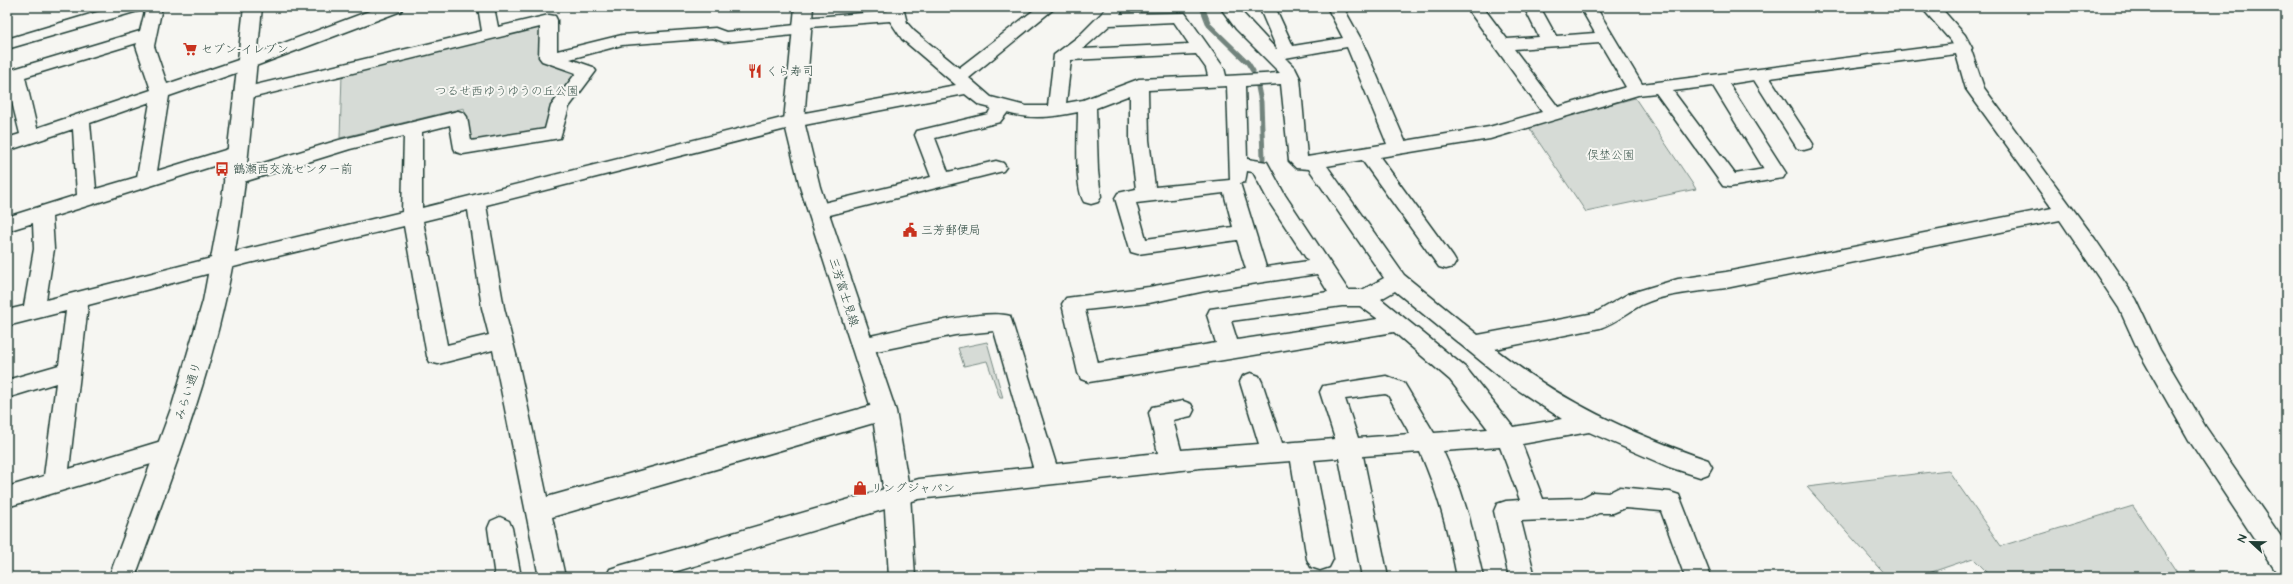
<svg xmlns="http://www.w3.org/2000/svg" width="2293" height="584" viewBox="0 0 2293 584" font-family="'Architects Daughter','Klee One',sans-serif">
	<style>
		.green { fill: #d6dbd6; stroke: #7a8c85 }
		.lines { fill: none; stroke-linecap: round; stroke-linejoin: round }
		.stream { stroke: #72847d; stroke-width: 5 }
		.street-casing { stroke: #1f3d34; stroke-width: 3 }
		.secondary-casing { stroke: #1f3d34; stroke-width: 3 }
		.street { fill: #f6f6f2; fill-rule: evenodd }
		.secondary { fill: #f6f6f2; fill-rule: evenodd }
		.labels { text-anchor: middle; stroke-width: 4; stroke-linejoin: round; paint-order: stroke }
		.poi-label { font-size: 12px; fill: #1f3d34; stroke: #f6f6f2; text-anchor: start }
		.park-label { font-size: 12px; fill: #445d54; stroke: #f6f6f2 }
		.street-label { font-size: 12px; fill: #1f3d34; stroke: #f6f6f2 }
	</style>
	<rect width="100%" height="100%" fill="#f6f6f2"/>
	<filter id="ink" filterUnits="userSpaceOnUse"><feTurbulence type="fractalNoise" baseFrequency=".025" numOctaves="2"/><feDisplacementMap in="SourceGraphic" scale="8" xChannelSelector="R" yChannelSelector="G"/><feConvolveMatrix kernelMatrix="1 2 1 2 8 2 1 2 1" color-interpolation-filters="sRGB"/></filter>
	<g filter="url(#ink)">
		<!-- green -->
		<path class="green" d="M 546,26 L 542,59 L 578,72 L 544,132 L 470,141 L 464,108 L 340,138 L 342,74 Z
			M 1635,98 L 1696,189 L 1586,212 L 1528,126 Z
			M 987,342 L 1003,398 L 1000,398 L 987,361 L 964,366 L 958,348 Z
			M 1948,470 L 2001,546 L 2133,506 L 2180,577 L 1992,577 L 1973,558 L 1917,577 L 1887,577 L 1807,487 Z"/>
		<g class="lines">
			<!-- stream -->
			<path class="stream" d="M 1202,7 L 1209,25 L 1248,63 L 1253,71
				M 1258,87 L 1261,102 L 1263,158"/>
			<defs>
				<path id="street" d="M 114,7 L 140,7 L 138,11 L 7,49 L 7,39 Z
					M 146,7 L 162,7 L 154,46 L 167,84 L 241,59 L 380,7 L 403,7 L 401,11 L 253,67 L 169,96 L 157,171 L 235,147 L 242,149 L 244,153 L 242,157 L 52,217 L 54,249 L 46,300 L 247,249 L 402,212 L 404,136 L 350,149 L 234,185 L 227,184 L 224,179 L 227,174 L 339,140 L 458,111 L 464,113 L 467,117 L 471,141 L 545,129 L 551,106 L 576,73 L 542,61 L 539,57 L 540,27 L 243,100 L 237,98 L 234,94 L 237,90 L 243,88 L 482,31 L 478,7 L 494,7 L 498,27 L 549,15 L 555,16 L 557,20 L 557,51 L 622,35 L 715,28 L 726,32 L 796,25 L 797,19 L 803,18 L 888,11 L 887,7 L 903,7 L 907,23 L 914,31 L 959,68 L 1038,7 L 1056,7 L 969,78 L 991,97 L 1026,106 L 1048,106 L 1054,55 L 1079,36 L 1108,7 L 1120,7 L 1122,11 L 1120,14 L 1185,13 L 1224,68 L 1226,76 L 1280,73 L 1236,29 L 1220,7 L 1237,7 L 1276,49 L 1277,49 L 1259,7 L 1275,7 L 1293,46 L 1343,38 L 1327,7 L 1343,7 L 1362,41 L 1405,141 L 1489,127 L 1542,112 L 1466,7 L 1483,7 L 1507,39 L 1539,37 L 1524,7 L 1540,7 L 1556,36 L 1595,33 L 1580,7 L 1596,7 L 1642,84 L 1963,43 L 1969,44 L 1984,88 L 2095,239 L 2136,299 L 2160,350 L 2205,426 L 2286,544 L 2286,576 L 2277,573 L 2189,440 L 2139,352 L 2119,308 L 2060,220 L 1726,288 C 1699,292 1666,293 1641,305 C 1627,313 1615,323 1600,328 L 1495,349 C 1563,402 1627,432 1708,460 L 1712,467 L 1708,474 L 1700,477 L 1669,467 L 1589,432 L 1522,444 L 1543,499 L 1582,498 L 1593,492 L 1608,493 L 1620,487 L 1670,492 L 1679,495 L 1711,577 L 1685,577 L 1661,511 L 1625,508 L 1613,513 L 1599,513 L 1588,518 L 1521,521 L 1535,577 L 1509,577 L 1494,511 L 1497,504 L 1506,501 L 1520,500 L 1500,447 L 1443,451 L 1460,489 L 1469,517 L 1483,577 L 1457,577 C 1448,530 1439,496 1420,452 L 1363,456 L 1388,577 L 1362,577 L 1339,458 L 1314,460 L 1333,559 L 1329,567 L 1320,570 L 1311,567 L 1307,559 L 1291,461 L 1200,468 L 919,499 L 657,577 L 606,577 L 610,569 L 619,566 L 919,479 L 1033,467 L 994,331 L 955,335 L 862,354 L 854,352 L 851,346 L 854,340 L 862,338 C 894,331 982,308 1010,316 L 1056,464 L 1158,453 L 1149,413 L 1152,407 L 1183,401 L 1191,404 L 1194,410 L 1191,416 L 1173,420 L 1181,450 L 1259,444 L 1240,382 L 1243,376 L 1251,373 L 1259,376 L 1262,382 L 1282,443 L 1335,439 L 1320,392 L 1323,386 L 1386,376 L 1404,383 L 1434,433 L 1488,429 L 1450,380 L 1394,332 L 1089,382 L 1081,379 L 1078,373 L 1062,304 L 1066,298 L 1149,287 L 1246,269 L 1237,240 L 1138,254 L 1131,252 L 1115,198 L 1118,193 L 1136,189 L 1130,140 L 1130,95 L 1096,108 L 1098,171 L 1101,197 L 1098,202 L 1091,204 L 1084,202 C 1074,186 1078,133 1078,112 C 1053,117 1032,120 1007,113 L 1000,122 L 935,138 L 948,172 L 996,161 L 1003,163 L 1006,167 L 1003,171 L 818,218 L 811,216 L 808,211 L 811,206 L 931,177 L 915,135 L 917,131 L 988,114 L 991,108 L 979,105 L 965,94 L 794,127 L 486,205 L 504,308 L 519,366 L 547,497 L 884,402 L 892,405 L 895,411 L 892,417 L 884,420 L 552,517 L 565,577 L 539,577 L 493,350 L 438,364 L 430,362 L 427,356 L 404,226 L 249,263 L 88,305 L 69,469 L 168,439 L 176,442 L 180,449 L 176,456 L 168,459 L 7,507 L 7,487 L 44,476 L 56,383 L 7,398 L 7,380 L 59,365 L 66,311 L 7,326 L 7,310 L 24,306 L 34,249 L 33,223 L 7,231 L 7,217 L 77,195 L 73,129 L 7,151 L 7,138 L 20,134 L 7,82 L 7,71 L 140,31 ZM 890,21 L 902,39 L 956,85 L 794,115 L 422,208 L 422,132 L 450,125 L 454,148 L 456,152 L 463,154 L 560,138 L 569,107 L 596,71 L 593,67 L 570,59 L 622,45 L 713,38 L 724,42 L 803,34 L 809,33 L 810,27 ZM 1174,22 L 1189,44 L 1083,49 L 1110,25 ZM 137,43 L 136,46 L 151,90 L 37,128 L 25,77 ZM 1600,43 L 1626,87 L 1558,107 L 1514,49 ZM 1347,47 L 1387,144 L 1307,157 L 1300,78 L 1295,68 L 1285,58 ZM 1196,54 L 1206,68 L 1208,76 L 1139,79 L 1083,100 L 1066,103 L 1071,60 ZM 1956,54 L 1966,89 L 2052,208 L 1726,272 L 1678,279 L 1628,294 L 1595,313 L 1478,335 L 1404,275 L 1327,166 L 1362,160 L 1439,267 L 1446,269 L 1453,267 L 1456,262 L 1453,257 L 1380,157 L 1490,139 L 1638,95 L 1656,93 L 1723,186 L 1730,187 L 1776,179 L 1783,178 L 1786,173 L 1729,84 L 1754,80 L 1797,148 L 1804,150 L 1811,148 L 1813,144 L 1770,78 ZM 1281,84 L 1289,161 L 1296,168 L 1309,169 L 1384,278 L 1362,290 L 1348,290 L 1285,195 L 1267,162 L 1247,159 L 1245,86 ZM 1227,86 L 1230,180 L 1155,187 L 1149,140 L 1148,90 ZM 1713,86 L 1764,169 L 1735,174 L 1673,91 ZM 150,102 L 137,177 L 96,189 L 90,123 ZM 1247,171 L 1253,172 L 1269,202 L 1308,261 L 1266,267 L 1240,183 L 1245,182 ZM 1224,193 L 1233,227 L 1146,239 L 1136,203 ZM 468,210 L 482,308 L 489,335 L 447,345 L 423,221 ZM 1317,274 L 1328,292 L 1210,309 L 1207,315 L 1216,343 L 1098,363 L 1085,310 L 1149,303 L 1205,291 ZM 1395,291 L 1509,384 L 1562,419 L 1513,427 L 1466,368 L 1381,299 ZM 1342,306 L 1360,306 L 1378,319 L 1237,340 L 1231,321 ZM 1385,394 L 1388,395 L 1410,434 L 1358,438 L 1345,399 Z
					M 500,517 L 509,521 L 512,528 L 521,577 L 495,577 L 488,528 L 491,521 Z"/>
				<path id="secondary" d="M 244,7 L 262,7 C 252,105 247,205 225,301 C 204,395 168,486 135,577 L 109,577 L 172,406 L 203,301 L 222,200 Z
					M 795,7 L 813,7 L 804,121 L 820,187 L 896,411 L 910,494 L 915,577 L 889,577 L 884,494 L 872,411 L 800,187 L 784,121 Z
					M 1921,7 L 1940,7 L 1965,35 L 1972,48 L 1969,52 L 1957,52 L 1951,41 Z"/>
			</defs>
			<!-- street casing -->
			<use href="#street" class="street-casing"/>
			<!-- secondary casing -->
			<use href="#secondary" class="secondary-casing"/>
			<!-- street -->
			<use href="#street" class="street"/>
			<!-- secondary -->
			<use href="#secondary" class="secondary"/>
		</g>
	</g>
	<!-- icons -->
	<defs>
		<symbol id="supermarket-bare" viewBox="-9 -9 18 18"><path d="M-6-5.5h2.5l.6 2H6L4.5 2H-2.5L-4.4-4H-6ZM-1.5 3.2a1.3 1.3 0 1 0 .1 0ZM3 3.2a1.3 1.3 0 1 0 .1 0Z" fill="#c8321e" stroke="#f6f6f2" stroke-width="2.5" paint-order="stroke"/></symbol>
		<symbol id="restaurant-bare" viewBox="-9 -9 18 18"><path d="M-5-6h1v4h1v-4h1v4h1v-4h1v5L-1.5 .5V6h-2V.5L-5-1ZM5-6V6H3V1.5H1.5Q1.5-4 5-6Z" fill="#c8321e" stroke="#f6f6f2" stroke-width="2.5" paint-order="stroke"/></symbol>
		<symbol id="bus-bare" viewBox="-9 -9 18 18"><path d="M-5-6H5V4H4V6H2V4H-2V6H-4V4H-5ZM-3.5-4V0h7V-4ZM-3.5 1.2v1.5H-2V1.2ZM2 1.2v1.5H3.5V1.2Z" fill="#c8321e" stroke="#f6f6f2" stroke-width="2.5" paint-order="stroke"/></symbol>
		<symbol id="civic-bare" viewBox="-9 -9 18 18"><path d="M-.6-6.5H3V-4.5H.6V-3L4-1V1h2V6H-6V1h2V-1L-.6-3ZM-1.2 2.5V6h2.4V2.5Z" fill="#c8321e" stroke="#f6f6f2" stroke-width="2.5" paint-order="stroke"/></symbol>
		<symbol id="shop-bare" viewBox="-9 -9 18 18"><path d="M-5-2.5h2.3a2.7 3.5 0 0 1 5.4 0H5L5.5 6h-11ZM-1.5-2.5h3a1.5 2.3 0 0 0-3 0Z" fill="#c8321e" stroke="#f6f6f2" stroke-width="2.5" paint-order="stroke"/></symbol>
	</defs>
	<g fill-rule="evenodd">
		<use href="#supermarket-bare" x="180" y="39" width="20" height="20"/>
		<use href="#restaurant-bare" x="745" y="61" width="20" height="20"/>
		<use href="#bus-bare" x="212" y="159" width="20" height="20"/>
		<use href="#civic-bare" x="900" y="220" width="20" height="20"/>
		<use href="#shop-bare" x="850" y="478" width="20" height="20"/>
	</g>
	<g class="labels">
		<!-- poi labels -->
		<g class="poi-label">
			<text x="201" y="53">セブン-イレブン</text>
			<text x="766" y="75">くら寿司</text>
			<text x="233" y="173">鶴瀬西交流センター前</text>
			<text x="921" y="234">三芳郵便局</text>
			<text x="871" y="492">リングジャパン</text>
		</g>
		<!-- park labels -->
		<g class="park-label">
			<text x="507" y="95">つるせ西ゆうゆうの丘公園</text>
			<text x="1611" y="159">俣埜公園</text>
		</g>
		<!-- street labels -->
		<g class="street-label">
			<text transform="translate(844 292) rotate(72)" y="4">三芳富士見線</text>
			<text transform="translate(188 391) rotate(-72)" y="4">みらい通り</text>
		</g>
	</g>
	<!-- margin -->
	<rect width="2293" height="584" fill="none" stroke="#f6f6f2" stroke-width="24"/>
	<rect x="12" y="12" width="2269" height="560" fill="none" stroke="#1f3d34" stroke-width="1.5" filter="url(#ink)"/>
	<!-- north arrow -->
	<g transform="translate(2251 542) rotate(292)" stroke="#f6f6f2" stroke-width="3" paint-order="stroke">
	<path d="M0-3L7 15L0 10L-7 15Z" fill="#1f3d34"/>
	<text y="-6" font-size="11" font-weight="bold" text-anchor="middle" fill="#1f3d34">N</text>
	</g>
</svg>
